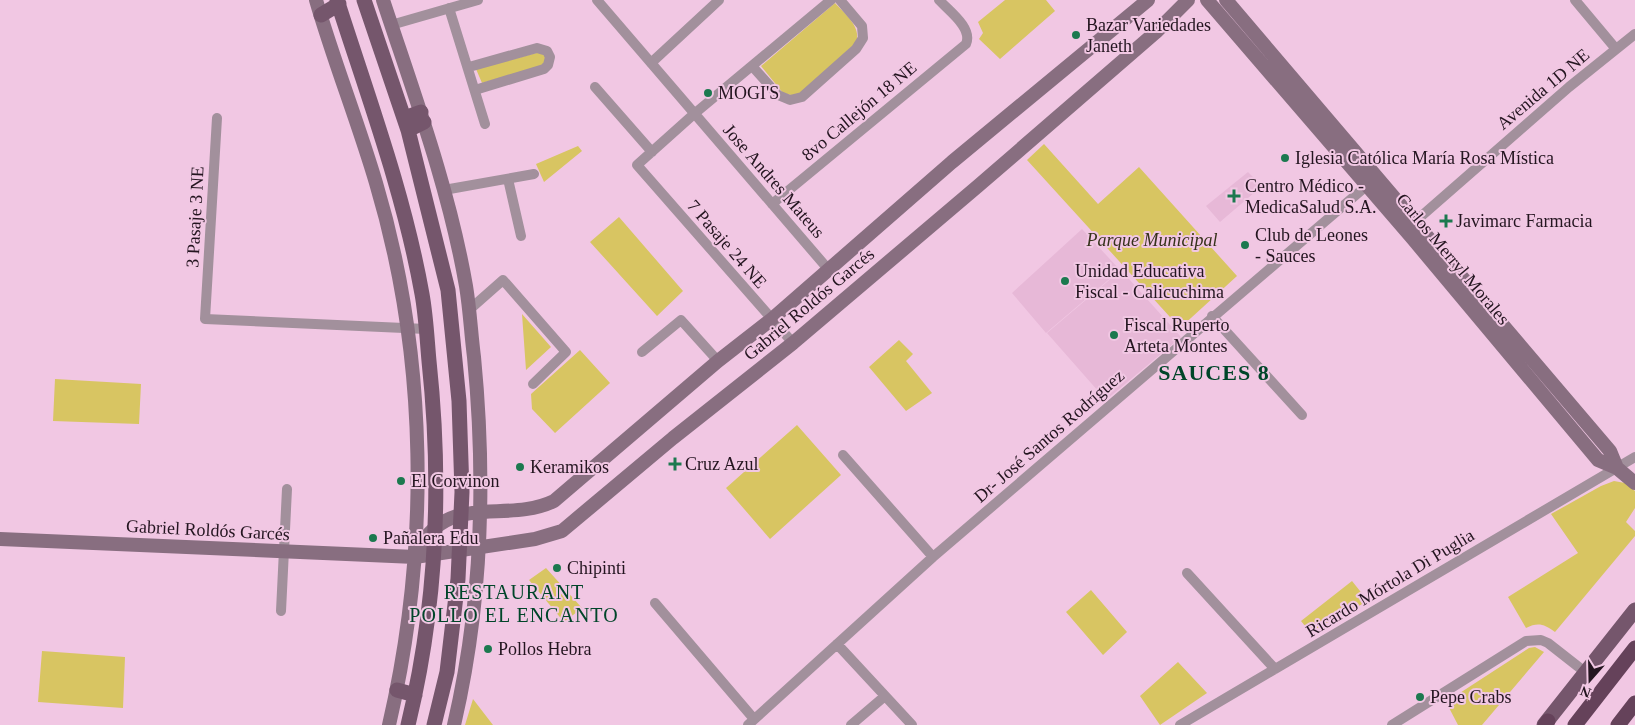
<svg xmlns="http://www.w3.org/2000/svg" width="1635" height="725" viewBox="0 0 1635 725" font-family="Georgia,serif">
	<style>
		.built { fill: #e7b8d7 }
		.green { fill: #d8c562 }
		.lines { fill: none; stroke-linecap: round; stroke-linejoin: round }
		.street { stroke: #a2909c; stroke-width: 10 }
		.secondary { stroke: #886e80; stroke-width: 14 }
		.primary { stroke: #75566c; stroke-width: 15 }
		.highway { stroke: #65425a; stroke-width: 15 }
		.poi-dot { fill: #1c794f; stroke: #f1c7e3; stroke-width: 2 }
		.labels { text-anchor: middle; stroke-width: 4; stroke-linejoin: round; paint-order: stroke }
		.poi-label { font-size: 18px; fill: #241520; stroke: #f1c7e3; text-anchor: start }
		.street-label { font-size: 18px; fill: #241520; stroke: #f1c7e3 }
		.park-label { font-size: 18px; font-style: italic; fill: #36321b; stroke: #f1c7e3 }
		.quarter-label { font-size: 20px; letter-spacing: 1px; fill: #004529; stroke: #f1c7e3 }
		.district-label { font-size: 22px; font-weight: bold; letter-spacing: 1px; fill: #004529; stroke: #f1c7e3 }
	</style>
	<rect width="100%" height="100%" fill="#f1c7e3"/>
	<!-- built -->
	<path class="built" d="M 1248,172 L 1262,186 L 1220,222 L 1206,206 Z
		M 1082,229 L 1120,270 L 1046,333 L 1012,293 Z
		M 1121,270 L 1181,337 L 1106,400 L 1047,333 Z"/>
	<!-- green -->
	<path class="green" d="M 1005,0 L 1046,0 L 1055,11 L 1000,59 L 979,39 L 983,33 L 978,22 Z
		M 835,3 C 845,14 862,27 856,43 L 802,92 L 795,96 L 783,93 L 761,66 Z
		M 540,52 L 547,58 L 542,66 L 482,83 L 476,69 Z
		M 1044,144 L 1098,204 L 1139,167 L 1237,276 L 1180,328 L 1027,160 Z
		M 578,146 L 582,151 L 544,182 L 536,164 Z
		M 619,217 L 683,291 L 657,316 L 590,242 Z
		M 522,314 L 551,347 L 526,370 Z
		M 899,340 L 913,354 L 906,361 L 932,393 L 906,411 L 869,367 Z
		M 580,350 L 610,383 L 555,433 L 532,409 L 531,394 Z
		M 55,379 L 141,384 L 139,424 L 53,421 Z
		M 797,425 L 841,475 L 770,539 L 726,488 Z
		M 1614,481 L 1625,483 L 1635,491 L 1635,508 L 1626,522 L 1635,531 L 1635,536 L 1555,632 C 1544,624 1538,622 1526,628 L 1508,597 L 1578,553 L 1551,514 L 1601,486 Z
		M 546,568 L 582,608 L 564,622 L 529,580 Z
		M 1352,581 L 1368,601 L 1310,632 L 1301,621 Z
		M 1091,590 L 1127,632 L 1103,655 L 1066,612 Z
		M 1535,647 L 1544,652 L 1482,725 L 1458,725 L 1446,702 L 1529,648 Z
		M 42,651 L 125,657 L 123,708 L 38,702 Z
		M 1178,662 L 1207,693 L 1160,725 L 1140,696 Z
		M 473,699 L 493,725 L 465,725 Z"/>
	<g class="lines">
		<!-- street -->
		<path class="street" d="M 597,0 L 828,269
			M 1575,0 L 1616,49
			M 449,8 L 485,124
			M 391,25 L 478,0
			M 651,63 L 719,0
			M 752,66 L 778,95 L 790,100 L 802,97 L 856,49 L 863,38 L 862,26 L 840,0
			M 469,67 L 537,48 L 547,51 L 550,57 L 548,65 L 544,69 L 475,90
			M 595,87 L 652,152
			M 217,118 L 205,319 L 426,329
			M 508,179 L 521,236
			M 444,190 L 534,174
			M 772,204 L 966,44 C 973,28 949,11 939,0
			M 1410,226 L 1569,87 L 1635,34
			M 469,310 L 503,280 L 566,352 L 533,384
			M 1212,316 L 1302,415
			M 793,343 L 637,165 L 694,114 L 831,0
			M 642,352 L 681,320 L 718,361
			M 843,455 L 933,557
			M 1187,573 L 1275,669
			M 655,603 L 754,719
			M 281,611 L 287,489
			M 837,644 L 912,725
			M 748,725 L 933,557 L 1371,182
			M 851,725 L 885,696
			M 1180,725 L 1635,457
			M 1392,725 L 1526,641 L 1541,640 L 1548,643 L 1585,672"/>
		<!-- secondary -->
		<path class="secondary" d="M 316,0 C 334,62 358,122 376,183 C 428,357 430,549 389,725
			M 383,0 C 414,94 449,188 466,286 C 470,310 471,334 474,357 C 486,480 482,605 454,725
			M 1207,0 L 1413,239 L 1598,460 L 1617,468 L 1635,483
			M 1226,0 L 1610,451 L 1617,468
			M 0,539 L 415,557 L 535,539 L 562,531 L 673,438 L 793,343 L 978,186 L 1156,32 L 1188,0
			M 415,557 C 443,489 504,525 554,501 L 718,361 L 772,319 L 952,162 L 1148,0"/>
		<!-- primary -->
		<path class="primary" d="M 337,0 C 368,97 404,193 422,294 C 426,316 427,339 429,361 C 442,483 437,606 408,725
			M 364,0 L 408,130 L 448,290 L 459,401 L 462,492 L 458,579 L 447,672 L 434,725
			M 321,15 L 339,4
			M 404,118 L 421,112
			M 408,130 L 424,122
			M 397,690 L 415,695
			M 1544,725 L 1635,610"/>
		<!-- highway -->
		<path class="highway" d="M 1545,725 L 1548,721
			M 1575,725 L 1635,648
			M 1618,725 L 1635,703"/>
	</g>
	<!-- markers -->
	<g class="poi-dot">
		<circle cx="1076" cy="35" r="5"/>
		<circle cx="708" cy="93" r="5"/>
		<circle cx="1285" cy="158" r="5"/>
		<path d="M1231.5 188.5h5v5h5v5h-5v5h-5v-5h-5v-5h5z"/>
		<path d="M1443.5 213.5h5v5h5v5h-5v5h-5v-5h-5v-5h5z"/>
		<circle cx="1245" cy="245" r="5"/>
		<circle cx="1065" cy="281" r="5"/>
		<circle cx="1114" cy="335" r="5"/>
		<path d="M672.5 456.5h5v5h5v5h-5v5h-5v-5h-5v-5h5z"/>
		<circle cx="520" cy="467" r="5"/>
		<circle cx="401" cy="481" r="5"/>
		<circle cx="373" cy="538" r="5"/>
		<circle cx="557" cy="568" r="5"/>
		<circle cx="488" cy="649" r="5"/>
		<circle cx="1420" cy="697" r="5"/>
	</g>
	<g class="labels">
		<!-- poi labels -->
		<g class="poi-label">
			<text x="1086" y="31">Bazar Variedades<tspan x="1086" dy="21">Janeth</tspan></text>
			<text x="718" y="99">MOGI'S</text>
			<text x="1295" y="164">Iglesia Católica María Rosa Mística</text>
			<text x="1245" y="192">Centro Médico -<tspan x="1245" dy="21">MedicaSalud S.A.</tspan></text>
			<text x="1456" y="227">Javimarc Farmacia</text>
			<text x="1255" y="241">Club de Leones<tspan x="1255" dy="21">- Sauces</tspan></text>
			<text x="1075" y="277">Unidad Educativa<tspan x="1075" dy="21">Fiscal - Calicuchima</tspan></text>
			<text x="1124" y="331">Fiscal Ruperto<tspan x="1124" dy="21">Arteta Montes</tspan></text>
			<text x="685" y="470">Cruz Azul</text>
			<text x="530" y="473">Keramikos</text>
			<text x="411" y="487">El Corvinon</text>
			<text x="383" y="544">Pañalera Edu</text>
			<text x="567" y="574">Chipinti</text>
			<text x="498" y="655">Pollos Hebra</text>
			<text x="1430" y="703">Pepe Crabs</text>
		</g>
		<!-- street labels -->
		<g class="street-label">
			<text transform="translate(1543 89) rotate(-40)" y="6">Avenida 1D NE</text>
			<text transform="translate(859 111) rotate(-40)" y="6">8vo Callejón 18 NE</text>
			<text transform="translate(774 181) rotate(49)" y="6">Jose Andres Mateus</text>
			<text transform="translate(195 217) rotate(-87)" y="6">3 Pasaje 3 NE</text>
			<text transform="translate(727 244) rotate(49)" y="6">7 Pasaje 24 NE</text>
			<text transform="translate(1453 259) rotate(50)" y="6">Carlos Merryl Morales</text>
			<text transform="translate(809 304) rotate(-40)" y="6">Gabriel Roldós Garcés</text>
			<text transform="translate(1049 436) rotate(-41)" y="6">Dr- José Santos Rodríguez</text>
			<text transform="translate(208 530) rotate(3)" y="6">Gabriel Roldós Garcés</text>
			<text transform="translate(1390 583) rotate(-31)" y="6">Ricardo Mórtola Di Puglia</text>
		</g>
		<!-- park labels -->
		<g class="park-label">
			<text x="1152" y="246">Parque Municipal</text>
		</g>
		<!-- quarter labels -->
		<g class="quarter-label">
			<text x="514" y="599">RESTAURANT<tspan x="514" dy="23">POLLO EL ENCANTO</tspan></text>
		</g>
		<!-- district labels -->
		<g class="district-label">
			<text x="1214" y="380">SAUCES 8</text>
		</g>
	</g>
	<!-- north arrow -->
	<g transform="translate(1590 680) rotate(200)" stroke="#f1c7e3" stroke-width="4" paint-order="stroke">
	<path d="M0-4L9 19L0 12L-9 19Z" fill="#241520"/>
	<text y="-8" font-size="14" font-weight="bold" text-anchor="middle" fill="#241520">N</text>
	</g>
</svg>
